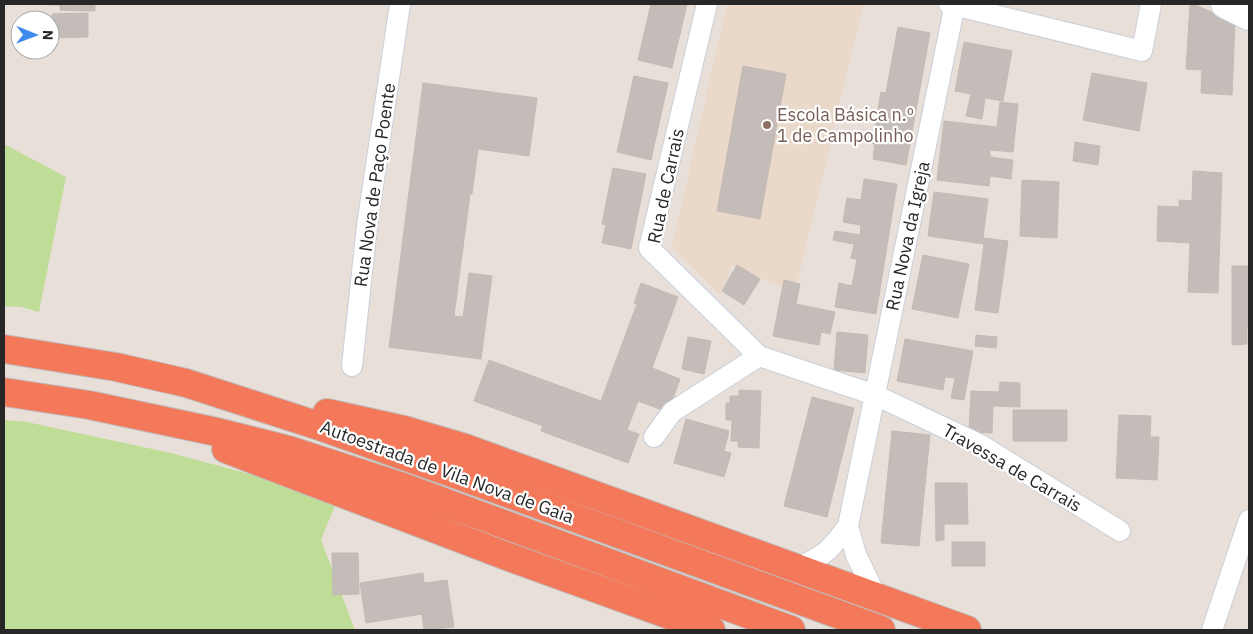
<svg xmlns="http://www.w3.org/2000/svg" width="1253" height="634" viewBox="0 0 1253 634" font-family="'IBM Plex Sans',sans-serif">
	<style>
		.education { fill: #ead8c9 }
		.green { fill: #c0dd98 }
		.building { fill: #c4bcb9; stroke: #c4bab4 }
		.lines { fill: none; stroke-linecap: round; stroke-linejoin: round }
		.street-casing { stroke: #c8cfd9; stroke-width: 22 }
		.secondary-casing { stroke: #c8cfd9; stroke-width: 30 }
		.highway-casing { stroke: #bebebe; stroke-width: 30 }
		.street { stroke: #fff; stroke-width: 20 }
		.secondary { stroke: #fff; stroke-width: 28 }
		.highway { stroke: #f4795a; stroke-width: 28 }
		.education-dot { fill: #8d6e63; stroke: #fff; stroke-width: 2 }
		.labels { text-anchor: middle; stroke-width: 4.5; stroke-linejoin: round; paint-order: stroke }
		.education-label { font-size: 18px; fill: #785e54; stroke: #fff; text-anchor: start }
		.street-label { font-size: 18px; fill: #272727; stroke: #fff }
	</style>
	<rect width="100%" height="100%" fill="#e9dfd9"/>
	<!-- education -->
	<path class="education" d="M 727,4 L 863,4 L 795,293 L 732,265 L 720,295 L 672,247 Z"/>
	<!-- green -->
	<path class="green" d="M 4,144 L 66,177 L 39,312 L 21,307 L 4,306 Z
		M 4,420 L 27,422 L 171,453 L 272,480 L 336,503 L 321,540 L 355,630 L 4,630 Z"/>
	<!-- building -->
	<path class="building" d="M 30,4 L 95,4 L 95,11 L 60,10 L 60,5 Z
		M 651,4 L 687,4 L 672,68 L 638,60 Z
		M 1190,4 L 1193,4 L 1235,22 L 1232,95 L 1201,93 L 1202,70 L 1186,69 Z
		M 88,13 L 88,37 L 52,38 L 52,14 Z
		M 898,27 L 930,33 L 906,165 L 873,159 L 875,144 L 863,141 L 865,131 L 874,133 L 881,92 L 886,93 Z
		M 964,42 L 1012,51 L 1003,101 L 985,98 L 982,119 L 966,116 L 971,94 L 955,91 Z
		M 743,66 L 786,74 L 760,219 L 717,211 Z
		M 1092,73 L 1147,83 L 1139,131 L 1083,120 Z
		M 634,76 L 668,83 L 651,160 L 617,152 Z
		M 423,83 L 537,98 L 529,156 L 478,149 L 472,194 L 470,194 L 454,316 L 463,317 L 469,273 L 492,276 L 481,359 L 389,347 Z
		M 1000,102 L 1018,104 L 1013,152 L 990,150 L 990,157 L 1013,160 L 1011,179 L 990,176 L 989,186 L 937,180 L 944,121 L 997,127 Z
		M 1075,142 L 1100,146 L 1098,165 L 1073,161 Z
		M 613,168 L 646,174 L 631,249 L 602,243 L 606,225 L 602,224 Z
		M 1193,171 L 1222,173 L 1218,293 L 1188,292 L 1190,243 L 1157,241 L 1158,206 L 1179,207 L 1179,200 L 1192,201 Z
		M 864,179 L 897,184 L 876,314 L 835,307 L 839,283 L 852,286 L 857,259 L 851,258 L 854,244 L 833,240 L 835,231 L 860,235 L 861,225 L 843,222 L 847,198 L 861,200 Z
		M 1022,180 L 1059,182 L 1057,238 L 1020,236 Z
		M 934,192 L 988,199 L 983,238 L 1008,241 L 998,313 L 975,310 L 984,244 L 928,236 Z
		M 923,255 L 969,264 L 958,318 L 912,309 Z
		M 737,265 L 760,279 L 744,305 L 722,291 Z
		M 1232,266 L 1249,266 L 1249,326 L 1247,326 L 1247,344 L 1232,345 Z
		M 784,280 L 800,284 L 796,304 L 835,312 L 830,334 L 821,332 L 819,345 L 773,336 Z
		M 641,283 L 678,297 L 652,368 L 680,379 L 668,412 L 638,401 L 627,430 L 639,434 L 628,463 L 541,431 L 543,426 L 474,401 L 489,360 L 601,401 L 637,304 L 634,303 Z
		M 837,332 L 868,335 L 865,373 L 834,370 Z
		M 976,335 L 997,337 L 996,348 L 975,346 Z
		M 688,337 L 711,341 L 704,374 L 682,369 Z
		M 905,339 L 973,351 L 964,400 L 951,398 L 955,378 L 945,377 L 943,390 L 897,381 Z
		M 1000,382 L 1020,383 L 1020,407 L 993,406 L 992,433 L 969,432 L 971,391 L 999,392 Z
		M 739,390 L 761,391 L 759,448 L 738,447 L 738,441 L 731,441 L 732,420 L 726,420 L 726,403 L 730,403 L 730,396 L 739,396 Z
		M 812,397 L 854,408 L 827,517 L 784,506 Z
		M 1013,410 L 1067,410 L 1067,441 L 1013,441 Z
		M 1119,415 L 1151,416 L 1150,437 L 1159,437 L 1157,480 L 1116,478 Z
		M 686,419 L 729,431 L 724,451 L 731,453 L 724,477 L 674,463 Z
		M 892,431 L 930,435 L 919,546 L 881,543 Z
		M 935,483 L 967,483 L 968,524 L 944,524 L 944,540 L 936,541 Z
		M 952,542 L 985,542 L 985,566 L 952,566 Z
		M 332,553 L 358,553 L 359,594 L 333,595 Z
		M 423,573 L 424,583 L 447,580 L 454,627 L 424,630 L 422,614 L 366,623 L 360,583 Z"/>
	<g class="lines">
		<defs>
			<path id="street" d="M 707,4 L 649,248 L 759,356 L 875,395 L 981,445 L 1120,531
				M 949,4 L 1142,51 L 1151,4
				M 352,366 L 367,226 L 400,4
				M 654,437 L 672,412 L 759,356
				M 848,526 L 856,555 L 876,596
				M 797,568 C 826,555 830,550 848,526 L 955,4
				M 1212,630 L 1249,520"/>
			<path id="secondary" d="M 1225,4 L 1249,16"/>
			<path id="highway" d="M 4,349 L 116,367 L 186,383 L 322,427 L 455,474 L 881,630
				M 4,392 L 89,405 L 217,432 L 289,450 L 400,486 L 791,630
				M 327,413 L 404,430 L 465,448 L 967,630
				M 226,449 L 509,557 L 711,630"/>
		</defs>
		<!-- street casing -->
		<use href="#street" class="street-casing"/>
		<!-- secondary casing -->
		<use href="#secondary" class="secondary-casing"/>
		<!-- highway casing -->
		<use href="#highway" class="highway-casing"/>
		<!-- street -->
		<use href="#street" class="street"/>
		<!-- secondary -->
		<use href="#secondary" class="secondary"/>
		<!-- highway -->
		<use href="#highway" class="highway"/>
	</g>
	<!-- markers -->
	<circle class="education-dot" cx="767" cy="125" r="5"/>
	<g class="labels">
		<!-- education labels -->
		<g class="education-label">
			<text x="777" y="121">Escola Básica n.º<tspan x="777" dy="21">1 de Campolinho</tspan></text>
		</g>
		<!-- street labels -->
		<g class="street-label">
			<text transform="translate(375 185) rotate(-82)" y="6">Rua Nova de Paço Poente</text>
			<text transform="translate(666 186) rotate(-78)" y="6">Rua de Carrais</text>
			<text transform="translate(908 236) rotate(-78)" y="6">Rua Nova da Igreja</text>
			<text transform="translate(1012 468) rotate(30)" y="6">Travessa de Carrais</text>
			<text transform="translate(447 472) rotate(20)" y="6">Autoestrada de Vila Nova de Gaia</text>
		</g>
	</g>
	<!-- border -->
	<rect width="1253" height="634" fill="none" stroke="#272727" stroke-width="10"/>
	<!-- north arrow -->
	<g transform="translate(35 35) rotate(91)"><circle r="24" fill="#ffffff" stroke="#a9a9a9"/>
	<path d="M0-4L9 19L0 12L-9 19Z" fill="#418aee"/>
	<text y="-8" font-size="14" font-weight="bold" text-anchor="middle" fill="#272727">N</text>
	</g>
</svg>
